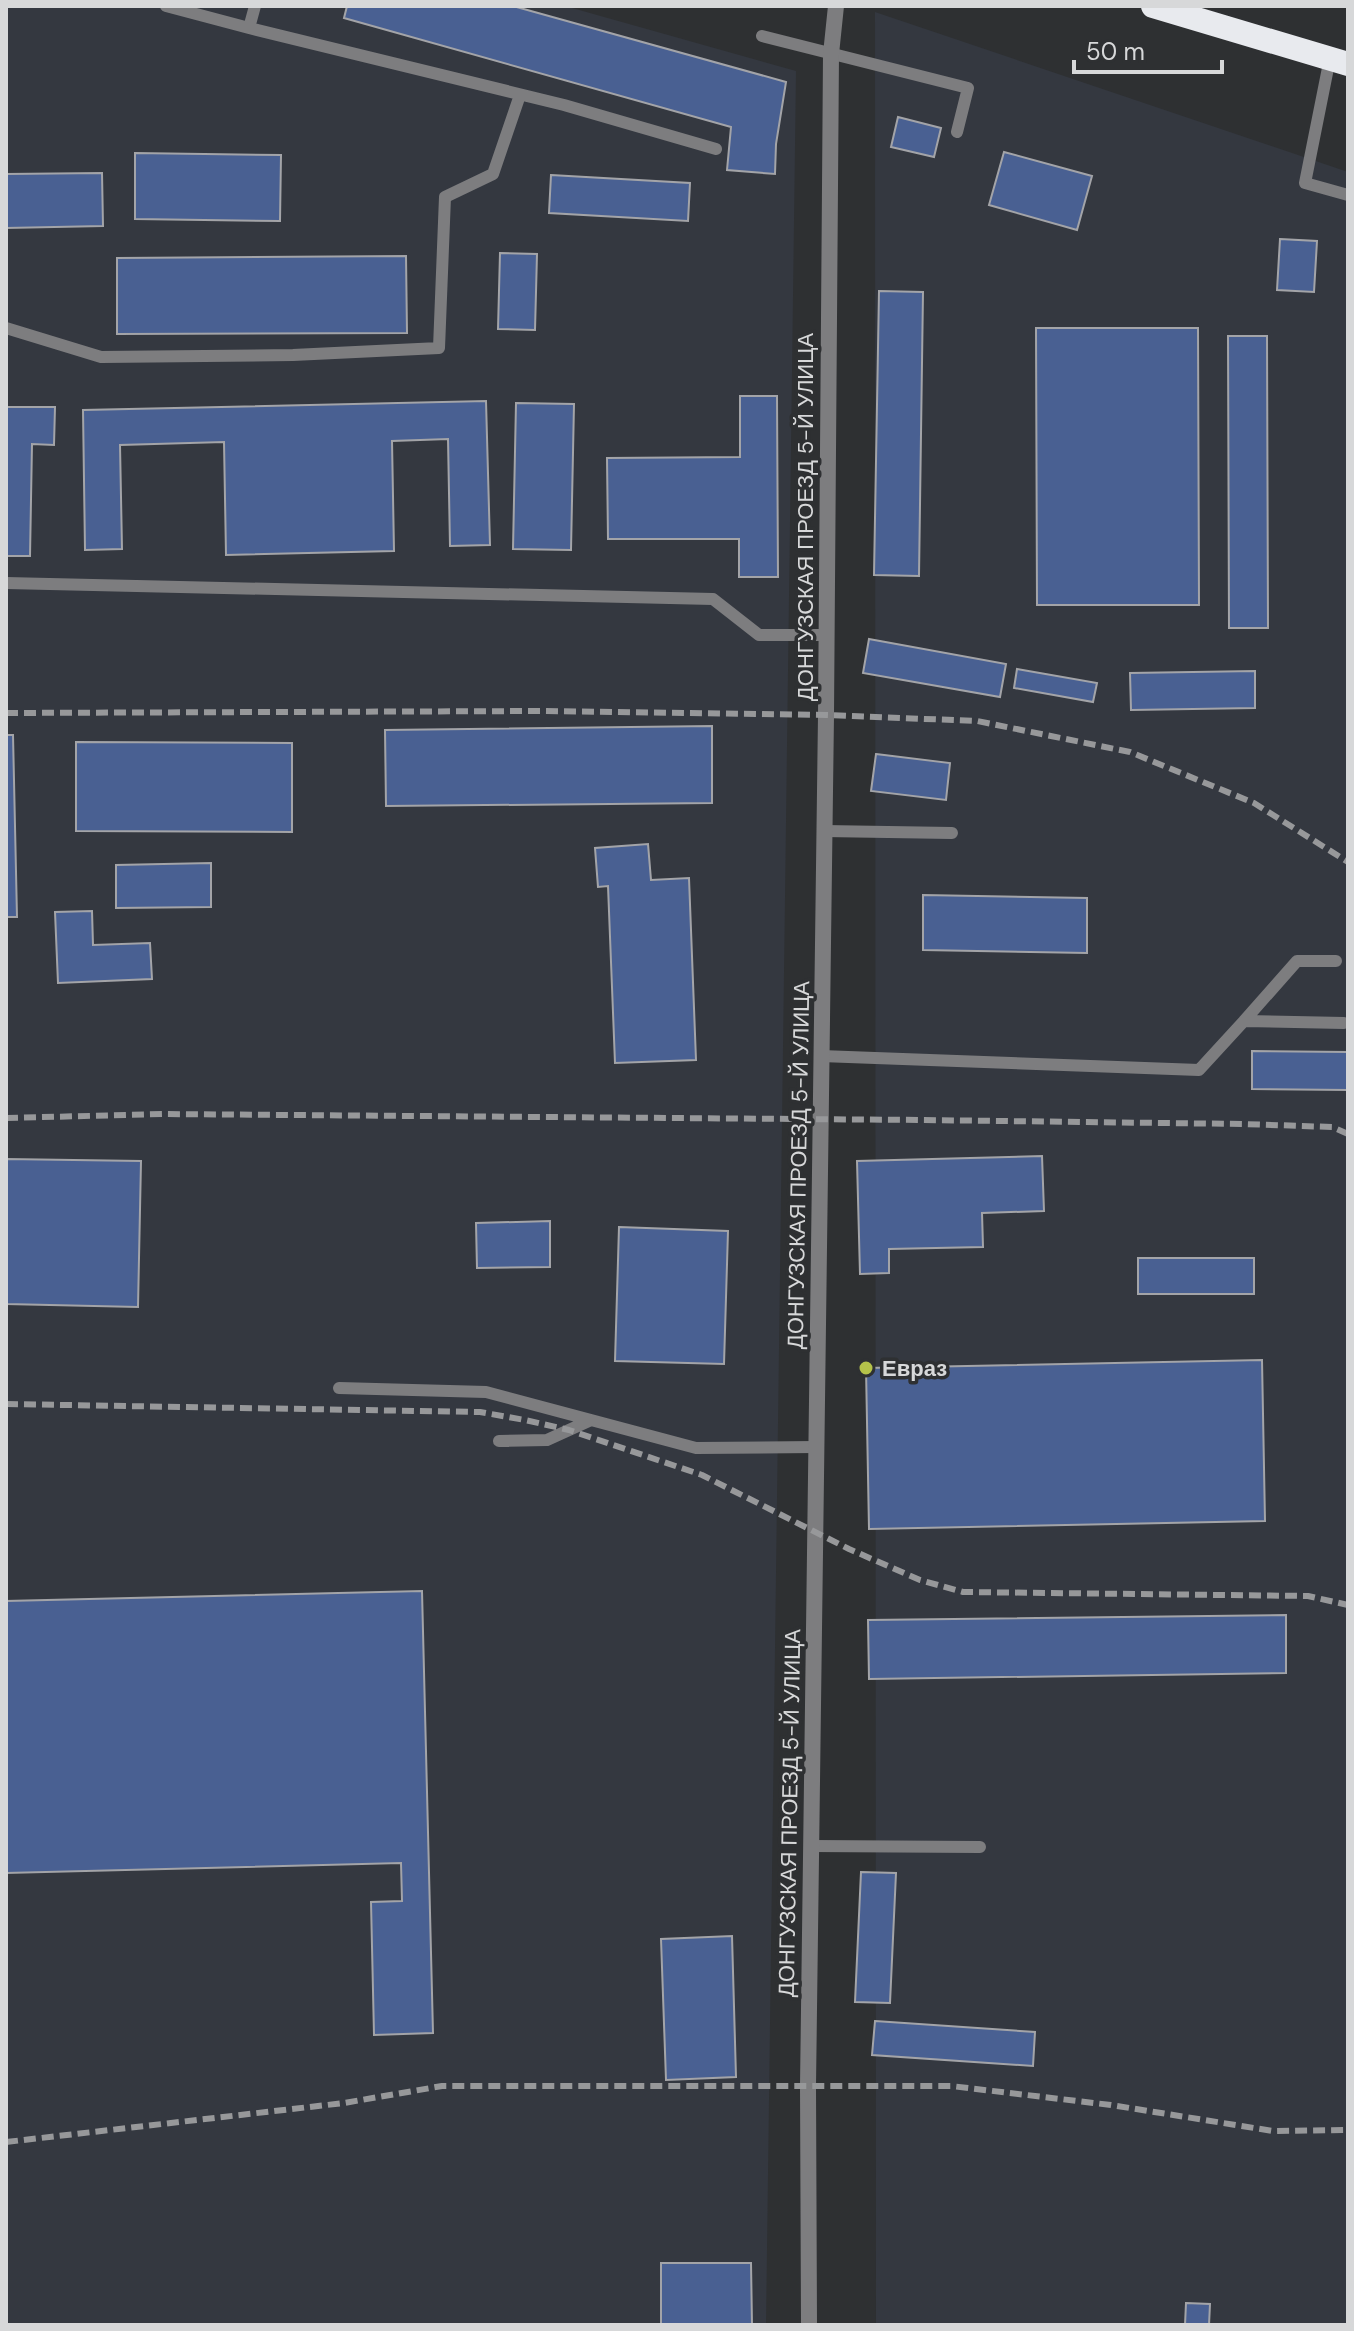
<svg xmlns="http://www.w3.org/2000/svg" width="1354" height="2331" viewBox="0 0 1354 2331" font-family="'DM Sans',sans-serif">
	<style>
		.built { fill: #343840 }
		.building { fill: #496092; stroke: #a3a4a8; stroke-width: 2 }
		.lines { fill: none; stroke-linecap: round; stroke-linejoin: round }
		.lane { stroke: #7d7d7f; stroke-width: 12 }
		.street { stroke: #7d7d7f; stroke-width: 16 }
		.highway { stroke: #e8eaee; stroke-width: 24 }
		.rail { stroke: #97989a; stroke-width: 6; stroke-dasharray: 12 6; stroke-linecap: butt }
		.poi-dot { fill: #b4c24a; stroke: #2e3032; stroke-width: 3 }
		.labels { text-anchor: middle; stroke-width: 7; stroke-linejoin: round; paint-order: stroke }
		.street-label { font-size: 22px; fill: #d7d8d9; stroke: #2e3032 }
		.poi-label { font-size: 22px; font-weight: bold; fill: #d7d8d9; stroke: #2e3032; text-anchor: start }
	</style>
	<rect width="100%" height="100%" fill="#2e3032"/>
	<!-- built -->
	<path class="built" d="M 6,6 L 565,6 L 796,71 L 766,2325 L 6,2325 Z
		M 875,12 L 1348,172 L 1348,2325 L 876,2325 Z"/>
	<!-- building -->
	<path class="building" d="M 347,6 L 513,6 L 786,82 L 776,144 L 775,174 L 727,170 L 731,127 L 344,18 Z
		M 898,117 L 941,128 L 934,157 L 891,147 Z
		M 1004,152 L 1092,176 L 1077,230 L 989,205 Z
		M 135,153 L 281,155 L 280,221 L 135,219 Z
		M 102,173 L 103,226 L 6,228 L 6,174 Z
		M 551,175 L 690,183 L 688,221 L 549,213 Z
		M 1280,239 L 1317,241 L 1314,292 L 1277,290 Z
		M 500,253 L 537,254 L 535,330 L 498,329 Z
		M 406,256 L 407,333 L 117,334 L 117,258 Z
		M 879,291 L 923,292 L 919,576 L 874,575 Z
		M 1036,328 L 1198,328 L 1199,605 L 1037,605 Z
		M 1228,336 L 1267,336 L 1268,628 L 1229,628 Z
		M 740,396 L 777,396 L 778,577 L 739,577 L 739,539 L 608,539 L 607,458 L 740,457 Z
		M 486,401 L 490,545 L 450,546 L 448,439 L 392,441 L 394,551 L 226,555 L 224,442 L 120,445 L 122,549 L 85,550 L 83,410 Z
		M 516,403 L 574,404 L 571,550 L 513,549 Z
		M 6,407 L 55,407 L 54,445 L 32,444 L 30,556 L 6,556 Z
		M 869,639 L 1006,664 L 1000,697 L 863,673 Z
		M 1017,669 L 1097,683 L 1093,702 L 1014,688 Z
		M 1255,671 L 1255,708 L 1131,710 L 1130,673 Z
		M 712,726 L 712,803 L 386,806 L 385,730 Z
		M 6,735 L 13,735 L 17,917 L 6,917 Z
		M 76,742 L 292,743 L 292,832 L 76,831 Z
		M 876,754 L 950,763 L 946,800 L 871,791 Z
		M 648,844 L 651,880 L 689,878 L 696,1060 L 615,1063 L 608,886 L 598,887 L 595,848 Z
		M 211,863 L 211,907 L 116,908 L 116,865 Z
		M 923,895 L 1087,898 L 1087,953 L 923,950 Z
		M 92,911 L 93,945 L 150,943 L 152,979 L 58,983 L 55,912 Z
		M 1252,1051 L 1348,1052 L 1348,1090 L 1252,1089 Z
		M 1042,1156 L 1044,1211 L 982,1213 L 983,1247 L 889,1249 L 889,1273 L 860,1274 L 857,1161 Z
		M 6,1159 L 141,1161 L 138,1307 L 6,1304 Z
		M 550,1221 L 550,1267 L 477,1268 L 476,1223 Z
		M 619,1227 L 728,1231 L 724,1364 L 615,1361 Z
		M 1138,1258 L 1254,1258 L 1254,1294 L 1138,1294 Z
		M 1262,1360 L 1265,1521 L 869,1529 L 866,1368 Z
		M 422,1591 L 433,2033 L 374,2035 L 371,1902 L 402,1901 L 401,1863 L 6,1873 L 6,1601 Z
		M 1286,1615 L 1286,1673 L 869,1679 L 868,1620 Z
		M 861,1872 L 896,1873 L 890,2003 L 855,2002 Z
		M 732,1936 L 736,2077 L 666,2080 L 661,1939 Z
		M 875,2021 L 1035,2032 L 1033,2066 L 872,2055 Z
		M 661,2263 L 751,2263 L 752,2325 L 661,2325 Z
		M 1186,2303 L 1210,2304 L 1209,2325 L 1185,2325 Z"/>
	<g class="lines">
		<!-- lane -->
		<path class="lane" d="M 166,6 L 249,28
			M 255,6 L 249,28 L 564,105 L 716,149
			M 762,36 L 968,88 L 957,132
			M 1330,58 L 1305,183 L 1348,195
			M 6,328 L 101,357 L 293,355 L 439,348 L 445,197 L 493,174 L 520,95
			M 6,583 L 713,599 L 759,635 L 826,635
			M 824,831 L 952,833
			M 1244,1021 L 1297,961 L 1336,961
			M 821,1056 L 1199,1070 L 1244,1021 L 1344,1023
			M 339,1388 L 486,1392 L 696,1448 L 816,1447
			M 499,1441 L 547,1440 L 591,1420
			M 811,1846 L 980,1847"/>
		<!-- street -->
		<path class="street" d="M 809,2325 L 808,2086 L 826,715 L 831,54 L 836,6"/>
		<!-- highway -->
		<path class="highway" d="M 1153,6 L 1348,64"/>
		<!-- rail -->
		<path class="rail" d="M 6,713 L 540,711 L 826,715 L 977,721 L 1130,752 L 1254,803 L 1348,862
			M 6,1118 L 164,1114 L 923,1120 L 1244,1124 L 1332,1127 L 1348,1134
			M 6,1404 L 480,1412 L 525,1420 L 569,1430 L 702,1475 L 849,1549 L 920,1580 L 963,1592 L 1308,1596 L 1348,1605
			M 6,2142 L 344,2103 L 442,2086 L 951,2086 L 1111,2105 L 1273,2131 L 1348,2130"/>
	</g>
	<!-- markers -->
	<circle class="poi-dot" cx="866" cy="1368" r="8"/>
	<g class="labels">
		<!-- street labels -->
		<g class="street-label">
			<text transform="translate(805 517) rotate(-90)" y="8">ДОНГУЗСКАЯ ПРОЕЗД 5-Й УЛИЦА</text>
			<text transform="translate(798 1165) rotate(-89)" y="8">ДОНГУЗСКАЯ ПРОЕЗД 5-Й УЛИЦА</text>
			<text transform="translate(789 1813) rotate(-89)" y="8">ДОНГУЗСКАЯ ПРОЕЗД 5-Й УЛИЦА</text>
		</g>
		<!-- poi labels -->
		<g class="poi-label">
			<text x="882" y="1376">Евраз</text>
		</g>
	</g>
	<!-- border -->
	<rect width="1354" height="2331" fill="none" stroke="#d7d8d9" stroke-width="16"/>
	<!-- scale -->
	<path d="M1074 60v12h148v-12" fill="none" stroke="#d7d8d9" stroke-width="4"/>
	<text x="1086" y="60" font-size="24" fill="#d7d8d9" stroke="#2e3032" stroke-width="6" paint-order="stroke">50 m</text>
</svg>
